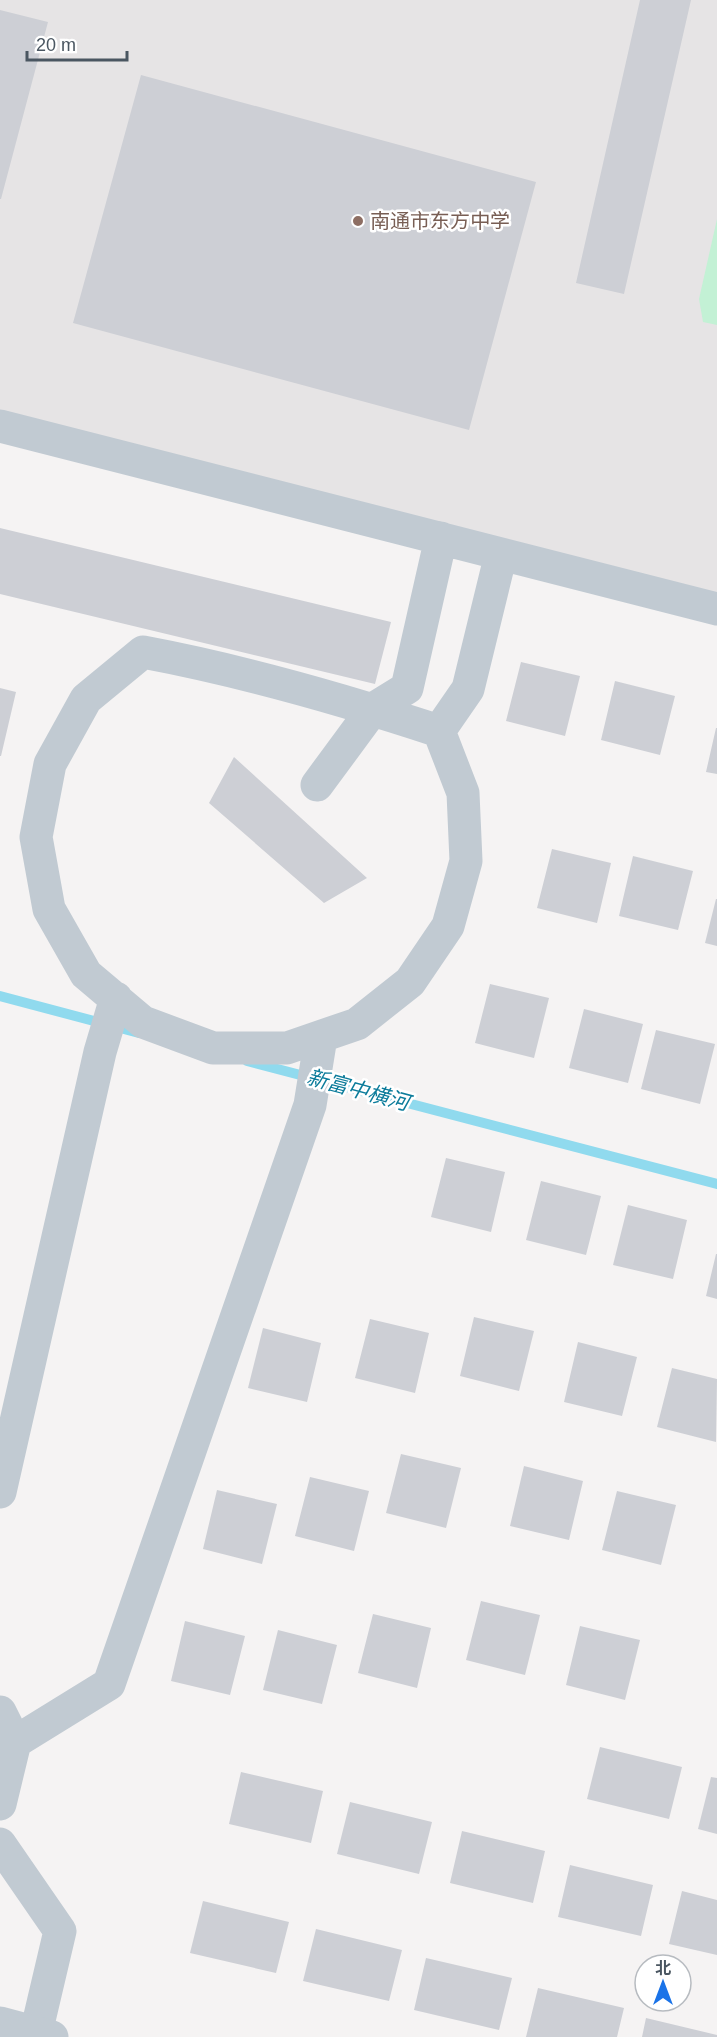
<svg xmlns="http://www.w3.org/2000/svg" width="717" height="2037" viewBox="0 0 717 2037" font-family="Helvetica,'Noto Sans SC',sans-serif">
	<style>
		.education { fill: #e6e4e5 }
		.green { fill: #c3f1d5 }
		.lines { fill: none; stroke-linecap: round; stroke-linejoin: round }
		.stream { stroke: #90daee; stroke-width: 10 }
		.building { fill: #cdcfd5 }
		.minor { stroke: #c1cad2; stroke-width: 33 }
		.tertiary { stroke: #c1cad2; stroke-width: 33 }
		.education-dot { fill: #8d6e63; stroke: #fff; stroke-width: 2 }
		.labels { text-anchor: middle; stroke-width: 5; stroke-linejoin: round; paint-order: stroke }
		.education-label { font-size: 20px; fill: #785e54; stroke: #fff; text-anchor: start }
		.water-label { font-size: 21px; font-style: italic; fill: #0c7c9b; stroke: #fff }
	</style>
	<rect width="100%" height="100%" fill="#f5f3f3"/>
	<!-- education -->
	<path class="education" d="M 0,0 L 717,0 L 717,625 L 0,442 Z"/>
	<!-- green -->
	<path class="green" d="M 717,219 L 717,325 L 703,322 L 699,299 Z"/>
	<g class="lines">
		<!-- stream -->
		<path class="stream" d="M 0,996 L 139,1033
			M 247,1061 L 717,1184"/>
	</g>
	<!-- building -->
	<path class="building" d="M 640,0 L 691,0 L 624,294 L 576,283 Z
		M 0,10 L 48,22 L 1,199 L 0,199 Z
		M 141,75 L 536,182 L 469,430 L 73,323 Z
		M 0,528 L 391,622 L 375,684 L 0,594 Z
		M 521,662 L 580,676 L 565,736 L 506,721 Z
		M 615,681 L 675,696 L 660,755 L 601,740 Z
		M 0,688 L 16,692 L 1,756 L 0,756 Z
		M 716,728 L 717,728 L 717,774 L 706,772 Z
		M 234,757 L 367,878 L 324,903 L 209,803 Z
		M 552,849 L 611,863 L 597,923 L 537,908 Z
		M 633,856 L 693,871 L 678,930 L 619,916 Z
		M 716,899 L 717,899 L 717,946 L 705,943 Z
		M 490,984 L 549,998 L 534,1058 L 475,1043 Z
		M 584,1009 L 643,1024 L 628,1083 L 569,1068 Z
		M 656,1030 L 715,1044 L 700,1104 L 641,1089 Z
		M 446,1158 L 505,1172 L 491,1232 L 431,1217 Z
		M 541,1181 L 601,1196 L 586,1255 L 526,1240 Z
		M 628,1205 L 687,1220 L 673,1279 L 613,1265 Z
		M 716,1254 L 717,1254 L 717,1299 L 706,1296 Z
		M 474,1317 L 534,1331 L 519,1391 L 460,1376 Z
		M 370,1319 L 429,1333 L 415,1393 L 355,1378 Z
		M 263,1328 L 321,1343 L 307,1402 L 248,1388 Z
		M 578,1342 L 637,1357 L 622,1416 L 564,1402 Z
		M 672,1368 L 717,1379 L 716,1442 L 657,1427 Z
		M 401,1454 L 461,1468 L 446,1528 L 386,1513 Z
		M 524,1466 L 583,1481 L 569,1540 L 510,1526 Z
		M 310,1477 L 369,1491 L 354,1551 L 295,1536 Z
		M 217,1490 L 277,1504 L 262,1564 L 203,1549 Z
		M 617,1491 L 676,1505 L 661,1565 L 602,1550 Z
		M 481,1601 L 540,1615 L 525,1675 L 466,1660 Z
		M 373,1614 L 431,1628 L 417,1688 L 358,1673 Z
		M 185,1621 L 245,1636 L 230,1695 L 171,1681 Z
		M 580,1626 L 640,1640 L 625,1700 L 566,1685 Z
		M 278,1630 L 337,1645 L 322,1704 L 263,1690 Z
		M 600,1747 L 682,1767 L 669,1819 L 587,1799 Z
		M 241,1772 L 323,1791 L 311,1843 L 229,1824 Z
		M 711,1777 L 717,1778 L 717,1834 L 698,1829 Z
		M 350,1802 L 432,1822 L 419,1874 L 337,1854 Z
		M 462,1831 L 545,1851 L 533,1903 L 450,1883 Z
		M 570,1865 L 653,1885 L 641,1936 L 558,1917 Z
		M 682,1891 L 717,1900 L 717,1955 L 669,1944 Z
		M 203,1901 L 289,1922 L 276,1973 L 190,1953 Z
		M 316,1929 L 402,1950 L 389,2001 L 303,1981 Z
		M 426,1958 L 512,1978 L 499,2030 L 414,2010 Z
		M 538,1988 L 624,2008 L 617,2037 L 526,2037 Z
		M 646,2018 L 717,2035 L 717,2037 L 642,2037 Z"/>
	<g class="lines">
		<!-- minor -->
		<path class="minor" d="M 0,426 L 717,609
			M 143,652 C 244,671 342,699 439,731 L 463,793 L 466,861 L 448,926 L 410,982 L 357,1024 L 287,1048 L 213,1048 L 143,1022 L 86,974 L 49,909 L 36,837 L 50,764 L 86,699 Z
			M 439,731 L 468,689 L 501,554
			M 317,785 L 373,709 L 407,688 L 441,538
			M 0,1492 L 100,1052 L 116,998
			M 0,1712 L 15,1742 L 109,1684 L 310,1105 L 321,1037
			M 0,1804 L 15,1742
			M 0,1844 L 60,1931 L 36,2033"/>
		<!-- tertiary -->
		<path class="tertiary" d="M 0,2023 L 52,2037"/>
	</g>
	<!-- markers -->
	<circle class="education-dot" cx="358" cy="221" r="6"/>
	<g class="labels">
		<!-- education labels -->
		<g class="education-label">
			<text x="370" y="228">南通市东方中学</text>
		</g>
		<!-- water labels -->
		<g class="water-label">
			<text transform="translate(358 1090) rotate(15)" y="7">新富中横河</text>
		</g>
	</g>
	<!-- north arrow -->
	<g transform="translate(663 1983)"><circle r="28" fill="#ffffff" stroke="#b7bbc0" stroke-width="1.5"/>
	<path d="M0-4.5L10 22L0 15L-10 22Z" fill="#1a73e8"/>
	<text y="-9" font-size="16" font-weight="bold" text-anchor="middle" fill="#4a5661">北</text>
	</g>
	<!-- scale -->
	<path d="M27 51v9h100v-9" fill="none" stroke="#4a5661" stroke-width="3"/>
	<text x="36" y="51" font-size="18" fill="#4a5661" stroke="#ffffff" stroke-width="4.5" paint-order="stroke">20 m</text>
</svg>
